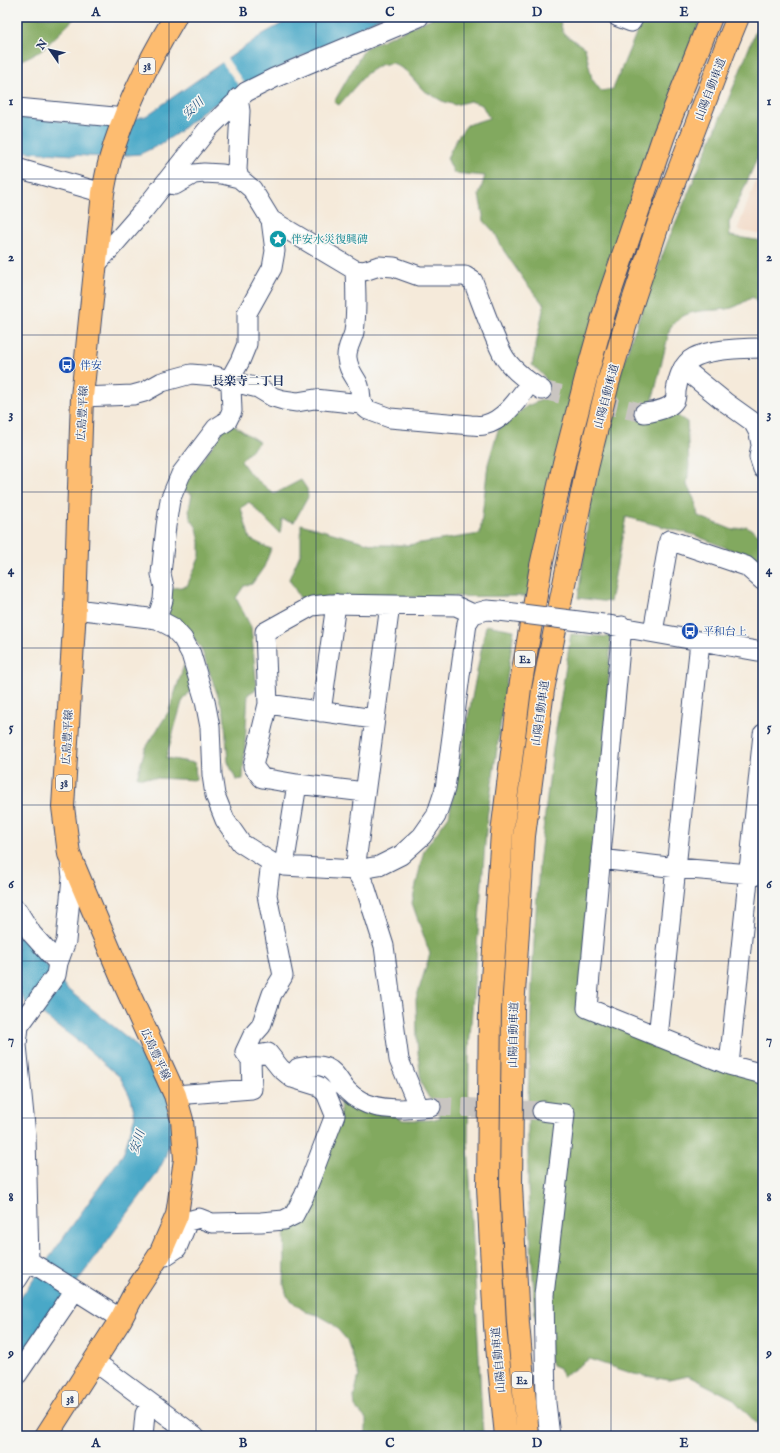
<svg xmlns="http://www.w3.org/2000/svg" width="780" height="1453" viewBox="0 0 780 1453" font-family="'IM FELL English','Noto Serif JP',serif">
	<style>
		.built { fill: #f2d4be }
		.forest { fill: #82a95f; stroke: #4e6c5e }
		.water { fill: #48a8c7; stroke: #326c92 }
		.pier { fill: #f5eada }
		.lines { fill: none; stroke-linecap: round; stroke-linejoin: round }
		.minor-tunnel { stroke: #c9c5c1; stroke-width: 19; stroke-dasharray: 19 10; stroke-linecap: butt }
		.minor-casing { stroke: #3c4b71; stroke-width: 21 }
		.major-casing { stroke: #3c4b71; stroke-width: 24 }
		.highway-casing { stroke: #3c4b71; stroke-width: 24 }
		.minor { stroke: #fff; stroke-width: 19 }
		.major { stroke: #fdbc6f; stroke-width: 22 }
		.highway { stroke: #fdbc6f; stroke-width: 22 }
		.minor-bridge-casing { stroke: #3c4b71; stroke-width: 21; stroke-linecap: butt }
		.minor-bridge { stroke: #fff; stroke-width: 19 }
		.grid { fill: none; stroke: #1b2f5e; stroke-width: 1; stroke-opacity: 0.55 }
		.labels { text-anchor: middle; stroke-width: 3; stroke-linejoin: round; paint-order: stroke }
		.shield { fill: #f6f6f2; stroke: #5d6b8a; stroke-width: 1 }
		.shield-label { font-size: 10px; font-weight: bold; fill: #1b2f5e }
		.street-label { font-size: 11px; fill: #1b2f5e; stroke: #f6f6f2 }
		.culture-label { font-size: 11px; fill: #0d838f; stroke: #f6f6f2; text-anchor: start }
		.transit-label { font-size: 11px; fill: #164399; stroke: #f6f6f2; text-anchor: start }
		.water-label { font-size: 12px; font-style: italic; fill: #2b5983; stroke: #f6f6f2 }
		.neighbourhood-label { font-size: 12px; font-weight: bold; fill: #1b2f5e; stroke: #f6f6f2 }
		.neatline { fill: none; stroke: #1b2f5e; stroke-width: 1.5 }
		.grid-label { font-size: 13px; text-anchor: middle; font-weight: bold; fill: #1b2f5e }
	</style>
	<rect width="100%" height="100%" fill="#f6f6f2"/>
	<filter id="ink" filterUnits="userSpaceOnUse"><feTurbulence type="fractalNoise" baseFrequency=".025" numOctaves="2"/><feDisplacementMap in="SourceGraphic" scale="8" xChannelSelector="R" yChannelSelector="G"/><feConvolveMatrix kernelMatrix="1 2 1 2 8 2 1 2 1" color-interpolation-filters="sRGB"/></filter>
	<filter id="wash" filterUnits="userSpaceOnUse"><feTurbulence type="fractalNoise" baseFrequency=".012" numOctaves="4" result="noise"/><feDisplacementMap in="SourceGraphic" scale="16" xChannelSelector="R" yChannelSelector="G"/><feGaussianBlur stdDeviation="0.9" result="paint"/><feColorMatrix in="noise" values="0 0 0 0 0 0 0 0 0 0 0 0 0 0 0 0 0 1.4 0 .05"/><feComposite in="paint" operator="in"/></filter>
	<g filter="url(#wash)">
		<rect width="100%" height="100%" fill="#f5eada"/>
		<!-- built -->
		<path class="built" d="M 763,163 L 763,235 L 737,230 Z"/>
		<!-- forest -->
		<path class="forest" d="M 17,17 L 74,17 L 75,18 L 41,51 L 17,62 Z
			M 434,17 L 559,17 L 563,33 L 585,48 L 592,79 L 601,91 L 613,89 L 643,17 L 701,17 L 532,596 L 300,598 L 289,579 L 301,552 L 301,524 L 375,545 L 407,545 L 480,534 L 488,464 L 498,430 L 508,421 L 527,406 L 544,399 C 549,379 547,378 532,365 L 544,305 L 526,283 L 504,251 L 495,233 L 484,221 L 479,195 L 485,176 L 454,173 L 447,158 L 457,138 L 467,125 L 489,118 L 482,105 L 470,101 L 455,105 L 442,101 L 423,90 L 406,71 L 393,63 L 380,65 L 367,73 L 339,105 L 334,102 L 365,48 Z
			M 761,17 L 763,17 L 763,145 L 729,223 L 730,236 L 763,241 L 763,311 L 753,297 C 745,301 736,308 727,309 C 706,312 685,307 670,328 L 652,403 L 668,414 L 676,415 L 687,422 L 689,465 L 687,485 L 695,501 L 698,516 L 733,530 L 746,526 L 763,537 L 763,567 L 756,560 L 694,535 L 626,517 L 610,602 L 578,598 L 591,501 L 606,418 L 631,340 L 667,243 L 736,81 Z
			M 229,422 L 259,442 L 241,461 L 250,474 L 274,494 L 301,480 L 307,489 L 308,497 L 294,522 L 282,519 L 280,534 L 249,502 L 241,508 L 250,539 L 271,549 L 264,567 L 252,584 L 244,586 L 236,598 L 251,627 L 257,689 L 248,694 L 243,779 L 236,780 L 228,762 L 224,713 L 201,648 L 185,627 L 163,612 L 167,589 L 187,586 L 200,556 L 200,542 L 197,528 L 190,518 L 189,509 L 192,494 L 182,489 Z
			M 486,625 L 514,630 L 487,818 L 469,1049 L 468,1142 L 483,1436 L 366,1436 L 366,1419 L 355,1407 L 354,1397 L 359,1375 L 347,1340 L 332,1323 L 318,1315 L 306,1312 L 295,1304 L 287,1296 L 284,1285 L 285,1259 L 284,1224 L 341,1113 L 339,1095 L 389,1112 L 403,1120 L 429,1120 L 440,1118 L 437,1102 L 429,1098 L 421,1084 L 417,1041 L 416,999 L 430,954 L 412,903 L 424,850 L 449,816 Z
			M 571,634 L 611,637 L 599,857 L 583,1007 L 763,1074 L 763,1430 L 732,1398 L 688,1376 L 669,1380 L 634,1374 L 589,1359 L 563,1377 L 559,1368 L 552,1365 L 535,1318 L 528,1187 L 528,1097 L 533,958 L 539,864 L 553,748 Z
			M 184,665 L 193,687 L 182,702 L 166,758 L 195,763 L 196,780 L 137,777 L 145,749 L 169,711 Z"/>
		<!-- water -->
		<path class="water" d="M 294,17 L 381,17 L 282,66 L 205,110 L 176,134 L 159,145 L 140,154 L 102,157 L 17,151 L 17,117 L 107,125 L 146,116 L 263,34 Z
			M 17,929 L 23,938 L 67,989 L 134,1043 L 154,1070 L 171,1102 L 173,1123 L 170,1142 L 164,1160 L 156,1175 L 17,1363 L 17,1303 L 123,1154 L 135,1116 L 131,1098 L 120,1077 L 74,1038 L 25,1002 L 17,988 Z"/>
		<!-- pier -->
		<path class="pier" d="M 226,57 L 247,87 L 242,90 L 221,61 Z"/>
	</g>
	<g filter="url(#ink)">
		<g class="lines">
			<!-- minor-tunnel -->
			<path class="minor-tunnel" d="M 542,390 L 644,413
				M 433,1106 L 542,1111"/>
			<defs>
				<path id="minor" d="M 618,17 L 631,22 L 634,17
					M 238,98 L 240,111 L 237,170 L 239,178
					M 17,108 L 125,118
					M 17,168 L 103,193
					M 166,183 L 175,185 L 194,174 L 204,173 L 222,174 L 239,178 L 252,189 L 271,220 L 355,270 L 364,271 L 379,266 L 394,267 L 419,276 L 465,276 L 473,281 C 482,304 491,331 502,353 C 510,369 527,381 542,390
					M 271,220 L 275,251 L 272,268 L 247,313 L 247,344 L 240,361 L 229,381 L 258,388 L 273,397 L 283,400 L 297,402 L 315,399 L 361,404 L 368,410 L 390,418 L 471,425 C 475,425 480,426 484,425 C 504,421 519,398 530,383
					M 95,266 L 143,211 L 207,130 L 246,92 L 274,78 L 419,17
					M 355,270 C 356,291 357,311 354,332 C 352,341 346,348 347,358 C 348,369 353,374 358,383 C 361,390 361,397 361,404
					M 683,368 L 725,402 L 753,422 L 759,433 L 761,445 L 759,457 L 763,469
					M 82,397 L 133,395 L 144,392 L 162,382 L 191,374 L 215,376 L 229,381 L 231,386 L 232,411 L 227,421 L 216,428 L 181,474 L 170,500 L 166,526 L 161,574 L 164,587 L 163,600 L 157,619
					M 644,413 C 654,412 670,409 675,400 C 676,397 676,393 676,391 C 678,379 681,368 690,360 C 704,349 745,348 763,348
					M 390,605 L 355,870 L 365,886 L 384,946 L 399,1060 L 419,1108
					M 75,609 L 157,619 L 172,627 L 183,639 L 191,654 L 205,701 L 210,727 L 212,775 L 215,795 L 225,820 L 241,843 L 271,862 L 284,866 L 355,870 L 379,866 L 401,855 L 422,836 L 436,816 L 445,789 L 467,623 L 473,614 L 487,610 L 499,611
					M 609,625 L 763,652
					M 622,626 L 587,1008 L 729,1065 L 763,1074
					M 653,632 L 669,540 L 746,566 L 763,581
					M 268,704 L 374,719
					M 321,712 L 336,604
					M 365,792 L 297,784 L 262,778 L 253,766 L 268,704 L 265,632 L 312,606 L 330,604 L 456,606 L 473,614
					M 600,859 L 677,868 L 763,875
					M 284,866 L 297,784
					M 17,910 L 32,934 L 58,963
					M 17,1022 L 19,1026 L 17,1045 L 26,1136 L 29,1261 L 17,1280
					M 19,1026 L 56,975 L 58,963 L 66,941 L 72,877 L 70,861
					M 658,1037 L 700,642
					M 251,1060 L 245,1052 L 253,1035 L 261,1026 L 272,994 L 283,976 L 267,895 L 271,862
					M 729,1065 L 763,734
					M 292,1078 L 298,1068 C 343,1057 331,1086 361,1101 C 381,1112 409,1109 431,1107
					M 542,1111 L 565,1114 L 544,1295 L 546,1403 L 550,1436
					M 160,1254 L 165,1256 L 177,1248 L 188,1221 L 199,1218 L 212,1223 L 261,1222 L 284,1220 L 294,1215 L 304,1196 L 335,1115 L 326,1093 L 318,1086 L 292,1078 L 280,1068 L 268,1053 L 257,1055 L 251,1060 L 252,1089 L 175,1095
					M 29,1261 L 121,1319
					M 94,1361 L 195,1436
					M 17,1375 L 75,1290
					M 143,1436 L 145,1414 L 151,1404"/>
				<path id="major" d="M 46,1436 L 121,1319 L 134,1294 L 160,1254 L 177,1215 L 185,1159 L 182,1120 L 175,1095 L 120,974 L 69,854 L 63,807 L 75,609 L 82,397 L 103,193 C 105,182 107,171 110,160 C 124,110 148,62 175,17"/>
				<path id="highway" d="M 506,1436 L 495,1326 L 488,1187 L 490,1009 L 502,833 L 520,688 L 541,566 L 564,463 L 586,378 L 608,299 L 664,135 L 711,17
					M 528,1436 L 518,1323 L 511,1185 L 513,1009 L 524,836 L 543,690 L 587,468 L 608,383 L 631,307 L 659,222 L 725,49 L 738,17"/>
			</defs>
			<!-- minor casing -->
			<use href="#minor" class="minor-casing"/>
			<!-- major casing -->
			<use href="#major" class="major-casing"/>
			<!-- highway casing -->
			<use href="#highway" class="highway-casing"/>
			<!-- minor -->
			<use href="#minor" class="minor"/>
			<!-- major -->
			<use href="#major" class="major"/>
			<!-- highway -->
			<use href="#highway" class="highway"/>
			<defs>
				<path id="minor-bridge" d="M 499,611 L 603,624"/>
			</defs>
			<!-- minor-bridge casing -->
			<use href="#minor-bridge" class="minor-bridge-casing"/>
			<!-- minor-bridge -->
			<use href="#minor-bridge" class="minor-bridge"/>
		</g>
	</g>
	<!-- grid -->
	<path class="grid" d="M 169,17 L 169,1436M 316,17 L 316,1436M 464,17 L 464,1436M 611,17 L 611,1436M 17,179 L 763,179M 17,335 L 763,335M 17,492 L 763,492M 17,648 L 763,648M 17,805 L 763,805M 17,961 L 763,961M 17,1118 L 763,1118M 17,1274 L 763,1274"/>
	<!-- icons -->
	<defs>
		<symbol id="sight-disc" viewBox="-11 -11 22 22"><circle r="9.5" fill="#0f9aa8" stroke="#f6f6f2"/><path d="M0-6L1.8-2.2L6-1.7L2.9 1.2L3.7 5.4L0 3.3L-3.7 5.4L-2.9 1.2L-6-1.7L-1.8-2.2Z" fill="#fff"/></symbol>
		<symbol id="bus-disc" viewBox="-11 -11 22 22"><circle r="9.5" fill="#1a4fb4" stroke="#f6f6f2"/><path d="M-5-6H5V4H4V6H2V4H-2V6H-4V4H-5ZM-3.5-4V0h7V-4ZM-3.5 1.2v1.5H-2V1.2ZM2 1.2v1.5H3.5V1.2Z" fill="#fff"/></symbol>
	</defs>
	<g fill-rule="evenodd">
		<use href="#sight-disc" x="268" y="229" width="20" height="20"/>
		<use href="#bus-disc" x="57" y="355" width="20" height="20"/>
		<use href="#bus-disc" x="680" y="621" width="20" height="20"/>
	</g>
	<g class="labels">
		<!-- shield labels -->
		<g class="shield">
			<rect x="139" y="58" width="16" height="16" rx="3"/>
			<rect x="515" y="651" width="20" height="16" rx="3"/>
			<rect x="56" y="775" width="16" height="16" rx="3"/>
			<rect x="512" y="1372" width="20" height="16" rx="3"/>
			<rect x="62" y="1391" width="16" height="16" rx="3"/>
		</g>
		<g class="shield-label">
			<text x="147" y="70">38</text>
			<text x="525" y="663">E2</text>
			<text x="64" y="787">38</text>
			<text x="522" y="1384">E2</text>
			<text x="70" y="1403">38</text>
		</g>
		<!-- street labels -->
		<g class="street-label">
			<text transform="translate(710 89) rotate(-69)" y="4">山陽自動車道</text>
			<text transform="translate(606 396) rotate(-75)" y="4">山陽自動車道</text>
			<text transform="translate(82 413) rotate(-87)" y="4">広島豊平線</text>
			<text transform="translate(540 713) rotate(-82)" y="4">山陽自動車道</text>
			<text transform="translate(67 737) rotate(-87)" y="4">広島豊平線</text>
			<text transform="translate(513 1035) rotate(-89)" y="4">山陽自動車道</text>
			<text transform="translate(156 1054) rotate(65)" y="4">広島豊平線</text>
			<text transform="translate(498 1360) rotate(-95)" y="4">山陽自動車道</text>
		</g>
		<!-- culture labels -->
		<g class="culture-label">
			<text x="291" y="243">伴安水災復興碑</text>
		</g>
		<!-- transit labels -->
		<g class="transit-label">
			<text x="80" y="369">伴安</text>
			<text x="703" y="635">平和台上</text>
		</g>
		<!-- water labels -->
		<g class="water-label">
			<text transform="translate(193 108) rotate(-44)" y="4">安川</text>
			<text transform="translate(137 1142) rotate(-71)" y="4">安川</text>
		</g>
		<!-- neighbourhood labels -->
		<g class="neighbourhood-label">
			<text x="248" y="385">長楽寺二丁目</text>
		</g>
	</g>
	<!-- margin -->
	<rect width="780" height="1453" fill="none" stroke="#f6f6f2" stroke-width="44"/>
	<!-- north arrow -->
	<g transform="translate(50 50) rotate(304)" stroke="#f6f6f2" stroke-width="3" paint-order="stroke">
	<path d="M0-3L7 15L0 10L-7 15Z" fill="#1b2f5e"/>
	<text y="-6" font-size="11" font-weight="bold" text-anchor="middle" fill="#1b2f5e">N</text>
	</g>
	<rect x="22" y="22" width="736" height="1409" class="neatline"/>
	<g class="grid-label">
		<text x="96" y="16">A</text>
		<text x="243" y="16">B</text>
		<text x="390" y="16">C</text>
		<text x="537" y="16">D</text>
		<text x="684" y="16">E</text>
		<text x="11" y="105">1</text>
		<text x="769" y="105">1</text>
		<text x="11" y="261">2</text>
		<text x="769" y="261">2</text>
		<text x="11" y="418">3</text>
		<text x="769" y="418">3</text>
		<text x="11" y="574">4</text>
		<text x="769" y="574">4</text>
		<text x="11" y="731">5</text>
		<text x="769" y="731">5</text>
		<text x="11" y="888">6</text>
		<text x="769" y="888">6</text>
		<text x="11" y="1044">7</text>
		<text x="769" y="1044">7</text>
		<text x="11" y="1201">8</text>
		<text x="769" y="1201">8</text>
		<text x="11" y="1357">9</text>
		<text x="769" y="1357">9</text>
		<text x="96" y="1447">A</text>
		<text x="243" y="1447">B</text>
		<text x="390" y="1447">C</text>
		<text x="537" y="1447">D</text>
		<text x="684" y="1447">E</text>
	</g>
</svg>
